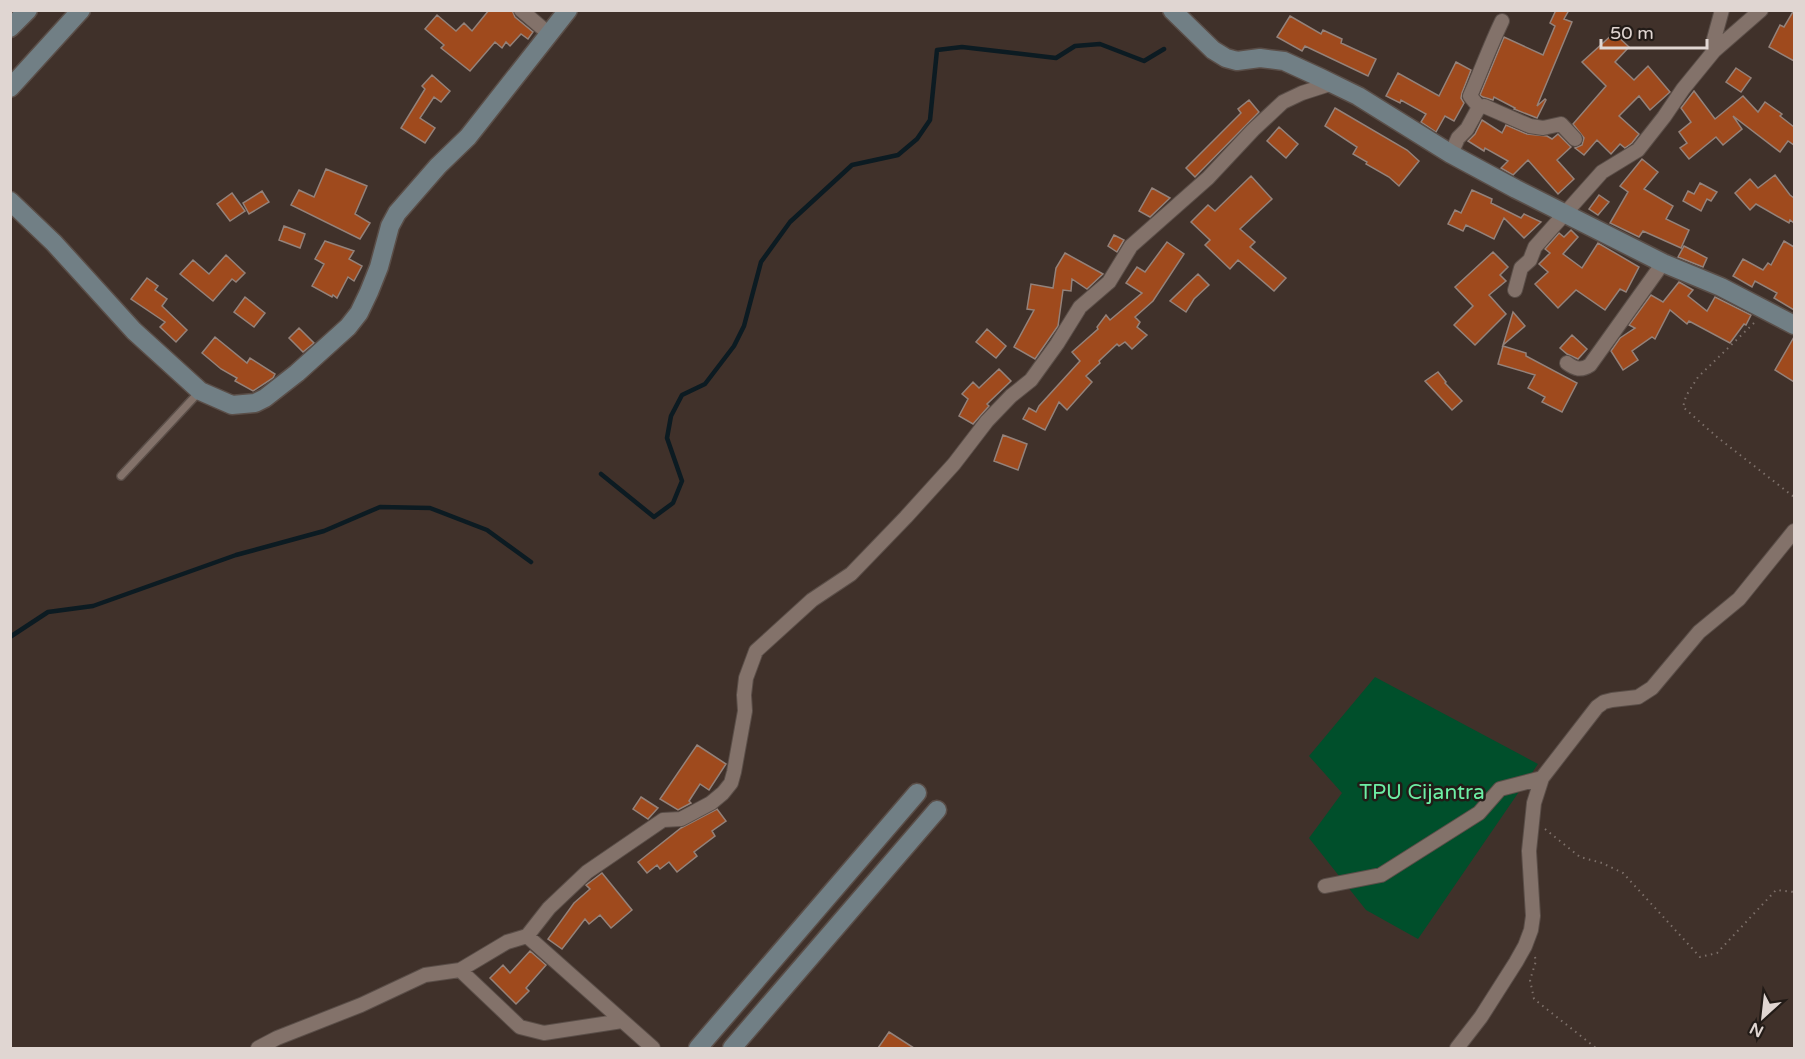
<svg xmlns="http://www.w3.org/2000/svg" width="1805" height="1059" viewBox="0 0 1805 1059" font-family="'Varela Round',sans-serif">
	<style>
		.green { fill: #004f2b }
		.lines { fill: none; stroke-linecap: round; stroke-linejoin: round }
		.stream { stroke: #0c1b22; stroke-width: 4.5 }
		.building { fill: #9f4a1d; stroke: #94827a; stroke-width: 1.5 }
		.lane-casing { stroke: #5a4e48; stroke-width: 10 }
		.street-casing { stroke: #5a4e48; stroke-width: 16 }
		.secondary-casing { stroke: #5a4e48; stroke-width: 21 }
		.path { stroke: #7d706a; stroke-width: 2; stroke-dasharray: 1.5 4.5; stroke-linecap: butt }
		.lane { stroke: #83726a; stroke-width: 7 }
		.street { stroke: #83726a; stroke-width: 14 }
		.secondary { stroke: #717f85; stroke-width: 18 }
		.labels { text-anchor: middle; stroke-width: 5; stroke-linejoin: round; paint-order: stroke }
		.park-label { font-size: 21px; fill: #6defa5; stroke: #221b17 }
	</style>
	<rect width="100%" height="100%" fill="#40312a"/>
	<!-- green -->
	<path class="green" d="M 1375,677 L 1538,764 L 1418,939 L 1366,910 L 1309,838 L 1342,793 L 1309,756 Z"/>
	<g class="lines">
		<!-- stream -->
		<path class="stream" d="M 601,474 L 654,517 L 673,503 L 682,481 L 667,438 L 671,416 L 682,395 L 705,384 L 734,346 L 744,326 L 761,262 L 790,222 L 852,165 L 898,155 L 917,139 L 930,120 L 937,50 L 962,47 L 1056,58 L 1075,46 L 1100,44 L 1144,61 L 1164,49
			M 10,637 L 48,612 L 93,606 L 236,555 L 324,531 L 380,507 L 430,508 L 487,530 L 531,562"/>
	</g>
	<!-- building -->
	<path class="building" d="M 489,10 L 512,10 L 515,17 L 533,32 L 528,39 L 521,34 L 510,46 L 506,42 L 502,48 L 495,42 L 470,71 L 441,48 L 444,45 L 425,29 L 437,15 L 456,31 L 464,23 L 472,31 Z
		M 1556,10 L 1569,10 L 1564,19 L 1572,22 L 1537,106 L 1545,99 L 1546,100 L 1537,118 L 1514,109 L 1515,108 L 1494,97 L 1493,100 L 1483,97 L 1480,95 L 1504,37 L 1543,55 L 1555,26 L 1550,23 Z
		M 1794,10 L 1794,61 L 1769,47 L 1780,25 L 1784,27 Z
		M 1290,16 L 1321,34 L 1323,30 L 1342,39 L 1341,43 L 1376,59 L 1368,76 L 1305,46 L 1302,51 L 1277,37 Z
		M 1614,33 L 1629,47 L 1615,62 L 1634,80 L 1648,66 L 1670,92 L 1650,110 L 1639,96 L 1619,116 L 1639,134 L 1632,143 L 1625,148 L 1620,144 L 1611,154 L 1597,140 L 1584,155 L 1575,148 L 1582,145 L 1584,138 L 1573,124 L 1606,86 L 1582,62 Z
		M 1456,62 L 1471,70 L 1462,93 L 1461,98 L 1464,103 L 1454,121 L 1445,116 L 1436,132 L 1421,122 L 1426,114 L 1401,100 L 1400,103 L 1386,96 L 1398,73 L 1439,96 Z
		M 1736,68 L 1751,78 L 1741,92 L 1726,82 Z
		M 432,75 L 450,91 L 441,102 L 434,97 L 420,118 L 435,128 L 425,143 L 401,128 L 425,89 L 422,86 Z
		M 1694,91 L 1715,119 L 1743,96 L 1758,112 L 1765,102 L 1782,114 L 1780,116 L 1794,127 L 1794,145 L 1788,141 L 1780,152 L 1733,116 L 1742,129 L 1723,145 L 1716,137 L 1689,159 L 1680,148 L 1687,143 L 1679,132 L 1691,122 L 1681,108 Z
		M 1249,100 L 1259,112 L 1195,177 L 1186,168 L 1241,113 L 1238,109 Z
		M 1335,108 L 1407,150 L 1419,161 L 1399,186 L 1389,177 L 1366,164 L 1367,162 L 1353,154 L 1357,147 L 1325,126 Z
		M 1482,120 L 1502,133 L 1506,125 L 1527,134 L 1547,136 L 1552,139 L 1558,134 L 1571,147 L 1557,160 L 1574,179 L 1558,194 L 1528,160 L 1513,175 L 1501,168 L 1508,161 L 1485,148 L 1484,151 L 1468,141 L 1475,134 Z
		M 1279,127 L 1298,144 L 1286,158 L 1267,141 Z
		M 1642,159 L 1658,172 L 1644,189 L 1673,206 L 1666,219 L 1689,230 L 1681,248 L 1643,231 L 1639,237 L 1610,223 L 1628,192 L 1620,186 Z
		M 326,169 L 367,186 L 355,214 L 370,223 L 360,239 L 291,205 L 299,190 L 314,197 Z
		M 1775,175 L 1790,195 L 1794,198 L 1794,223 L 1790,220 L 1789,223 L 1756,204 L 1750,210 L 1735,193 L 1750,179 L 1758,188 Z
		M 1251,176 L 1272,199 L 1240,229 L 1255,242 L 1250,247 L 1286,278 L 1274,291 L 1238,260 L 1230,269 L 1205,245 L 1210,240 L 1191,222 L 1208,205 L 1215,211 Z
		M 1700,183 L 1717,192 L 1711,201 L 1707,199 L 1701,211 L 1683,201 L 1688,191 L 1694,194 Z
		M 1152,188 L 1170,198 L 1150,217 L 1139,211 Z
		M 1472,190 L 1492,199 L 1491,203 L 1521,218 L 1524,214 L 1541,222 L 1524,238 L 1504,218 L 1494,239 L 1466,225 L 1463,231 L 1448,224 L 1455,210 L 1461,213 Z
		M 262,191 L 269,202 L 249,214 L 243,203 Z
		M 232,193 L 245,211 L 230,221 L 217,204 Z
		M 1599,195 L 1609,202 L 1598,215 L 1589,209 Z
		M 284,226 L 305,234 L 300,248 L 279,240 Z
		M 1571,230 L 1578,237 L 1563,254 L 1582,268 L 1598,243 L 1639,267 L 1626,292 L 1620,289 L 1605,310 L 1576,290 L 1558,308 L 1535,284 L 1548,272 L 1539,264 L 1550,253 L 1545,249 L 1559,233 L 1564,237 Z
		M 1114,235 L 1124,240 L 1117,252 L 1108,246 Z
		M 325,241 L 354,251 L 349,259 L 362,266 L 354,281 L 348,277 L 337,298 L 333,295 L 332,297 L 312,286 L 324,264 L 315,259 Z
		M 1784,241 L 1794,247 L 1794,310 L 1774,298 L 1777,293 L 1755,281 L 1752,287 L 1733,276 L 1743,259 L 1763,270 L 1768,263 L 1771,265 Z
		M 1167,242 L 1184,254 L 1153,301 L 1135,317 L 1140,322 L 1137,327 L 1147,335 L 1132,349 L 1125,342 L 1119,346 L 1117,344 L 1099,361 L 1100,363 L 1086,376 L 1092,382 L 1067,410 L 1059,402 L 1045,430 L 1023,419 L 1029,408 L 1036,412 L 1039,406 L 1080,361 L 1072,352 L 1098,329 L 1097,327 L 1106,315 L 1110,320 L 1142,293 L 1126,283 L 1137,267 L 1145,272 Z
		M 1684,246 L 1707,258 L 1703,267 L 1678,257 Z
		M 1493,252 L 1508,267 L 1500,275 L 1506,281 L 1489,295 L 1506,314 L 1475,345 L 1454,325 L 1473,306 L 1455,287 Z
		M 1065,253 L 1103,274 L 1087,289 L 1072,279 L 1071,291 L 1063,290 L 1058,326 L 1035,359 L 1014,347 L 1034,310 L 1027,309 L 1031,284 L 1053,288 L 1056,268 Z
		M 226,255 L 245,273 L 236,282 L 232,279 L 213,301 L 180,274 L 193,260 L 209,274 Z
		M 1198,274 L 1209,285 L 1194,299 L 1186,312 L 1170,301 Z
		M 147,278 L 158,286 L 155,290 L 167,299 L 162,306 L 187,330 L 176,342 L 160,327 L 165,322 L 131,299 Z
		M 1679,282 L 1693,290 L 1688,296 L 1707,311 L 1715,297 L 1751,315 L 1746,325 L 1744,324 L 1730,343 L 1689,321 L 1687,324 L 1670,310 L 1655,339 L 1652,337 L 1632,351 L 1638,360 L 1623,370 L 1611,351 L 1620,338 L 1635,328 L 1629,325 L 1651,295 L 1663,302 Z
		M 245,297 L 265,313 L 254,327 L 234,312 Z
		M 1513,312 L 1525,326 L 1503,345 Z
		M 299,328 L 314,343 L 303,352 L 289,338 Z
		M 987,329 L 1006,346 L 996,358 L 976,342 Z
		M 1572,335 L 1587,349 L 1578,359 L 1567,354 L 1560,348 Z
		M 215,337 L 247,363 L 250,358 L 275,374 L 273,378 L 253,391 L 235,381 L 237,378 L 221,369 L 202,353 Z
		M 1794,337 L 1794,382 L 1775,370 Z
		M 1503,346 L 1526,353 L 1526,356 L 1577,383 L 1562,412 L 1542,402 L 1545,397 L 1528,388 L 1535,375 L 1498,364 Z
		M 999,369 L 1011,381 L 987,404 L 989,406 L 973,424 L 959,416 L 968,399 L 962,394 L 973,382 L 979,388 Z
		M 1438,372 L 1446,382 L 1445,383 L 1462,401 L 1452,410 L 1425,381 Z
		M 1003,435 L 1027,444 L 1018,470 L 994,461 Z
		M 697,745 L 726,764 L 709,790 L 700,784 L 689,801 L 691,803 L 678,810 L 660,799 Z
		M 641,797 L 658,808 L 648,819 L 633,809 Z
		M 717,809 L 726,821 L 712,831 L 715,836 L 694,852 L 697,856 L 677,872 L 669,862 L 660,869 L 657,865 L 647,873 L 638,862 L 681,828 Z
		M 602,873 L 632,910 L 611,928 L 600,915 L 589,924 L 585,919 L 562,949 L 548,939 L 574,903 L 590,889 L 586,885 Z
		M 530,951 L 546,965 L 526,988 L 529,991 L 516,1004 L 490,978 L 503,965 L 510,973 Z
		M 889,1032 L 914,1048 L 878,1048 Z"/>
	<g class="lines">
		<defs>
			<path id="lane" d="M 121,476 L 200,391"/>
			<path id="street" d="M 521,10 L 548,33
				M 1714,51 L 1714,39 L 1722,10
				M 1479,107 L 1470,96 C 1481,71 1490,46 1502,21
				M 1451,154 L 1458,138 L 1467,129 L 1479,107 L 1484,106 L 1530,126 L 1543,128 L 1561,124 L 1575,139
				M 1515,290 L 1521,268 L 1530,260 L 1535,247 L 1602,172 L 1638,150 L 1664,117 L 1683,89 L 1714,51 L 1761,10
				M 1567,363 C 1575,369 1581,371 1590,365 L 1663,263
				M 1325,886 L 1381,875 L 1479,813 L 1500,789 L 1542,778
				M 527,936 L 653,1048
				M 460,970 L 520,1027 L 544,1033 L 622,1021
				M 258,1048 L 277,1038 L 361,1005 L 425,975 L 460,970 L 507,942 L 527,936 L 549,908 L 587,872 L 663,820 L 681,819 L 711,803 L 723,793 L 731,783 L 734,772 L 745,711 L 744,695 L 746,678 L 756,651 L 812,600 L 851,574 L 906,517 L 954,464 L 987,421 L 1011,396 L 1031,380 L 1057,344 L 1080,307 L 1109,282 L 1131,246 L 1208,178 L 1253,130 L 1283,102 L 1302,93 L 1333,83
				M 1457,1048 L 1481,1017 L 1516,962 L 1525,946 L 1531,930 L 1533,916 L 1529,851 L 1534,803 L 1542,778 L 1597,707 L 1604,702 L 1612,700 L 1638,697 L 1652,688 L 1699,632 L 1739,599 L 1794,531"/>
			<path id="secondary" d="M 1172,10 L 1213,50 L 1226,58 L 1237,61 L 1260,58 L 1284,61 L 1321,78 L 1358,96 L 1451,154 L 1516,189 L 1663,263 L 1721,287 L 1794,325
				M 10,28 L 28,10
				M 10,88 L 81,10
				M 10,201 L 54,243 L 134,331 L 200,391 L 232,405 L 255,403 L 265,398 L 297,373 L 348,327 L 359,313 L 369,292 L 379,267 L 390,226 L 397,213 L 438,166 L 468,137 L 568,10
				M 698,1048 L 917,793
				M 732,1048 L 937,810"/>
		</defs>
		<!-- lane casing -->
		<use href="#lane" class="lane-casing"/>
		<!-- street casing -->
		<use href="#street" class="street-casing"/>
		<!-- secondary casing -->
		<use href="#secondary" class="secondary-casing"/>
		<!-- path -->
		<path class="path" d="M 1754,323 L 1698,377 L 1686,396 L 1683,407 L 1717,437 L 1794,497
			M 1545,829 L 1580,857 L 1602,863 L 1623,873 L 1700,957 L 1717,953 L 1776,890 L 1794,892
			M 1535,957 L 1536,961 L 1530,980 L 1534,999 L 1596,1048"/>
		<!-- lane -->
		<use href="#lane" class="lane"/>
		<!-- street -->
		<use href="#street" class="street"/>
		<!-- secondary -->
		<use href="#secondary" class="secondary"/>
	</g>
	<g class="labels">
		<!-- park labels -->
		<g class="park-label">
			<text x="1422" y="799">TPU Cijantra</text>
		</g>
	</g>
	<!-- border -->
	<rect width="1805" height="1059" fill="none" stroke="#e0d6d2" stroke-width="24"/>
	<!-- north arrow -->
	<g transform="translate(1763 1017) rotate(207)" stroke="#221b17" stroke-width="4.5" paint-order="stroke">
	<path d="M0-4.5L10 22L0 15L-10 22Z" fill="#e0d6d2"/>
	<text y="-9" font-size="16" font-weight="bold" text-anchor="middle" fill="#e0d6d2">N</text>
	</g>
	<!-- scale -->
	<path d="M1601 39v9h106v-9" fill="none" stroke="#e0d6d2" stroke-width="3"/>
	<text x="1610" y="39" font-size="18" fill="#e0d6d2" stroke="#221b17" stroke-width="4.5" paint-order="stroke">50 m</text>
</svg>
